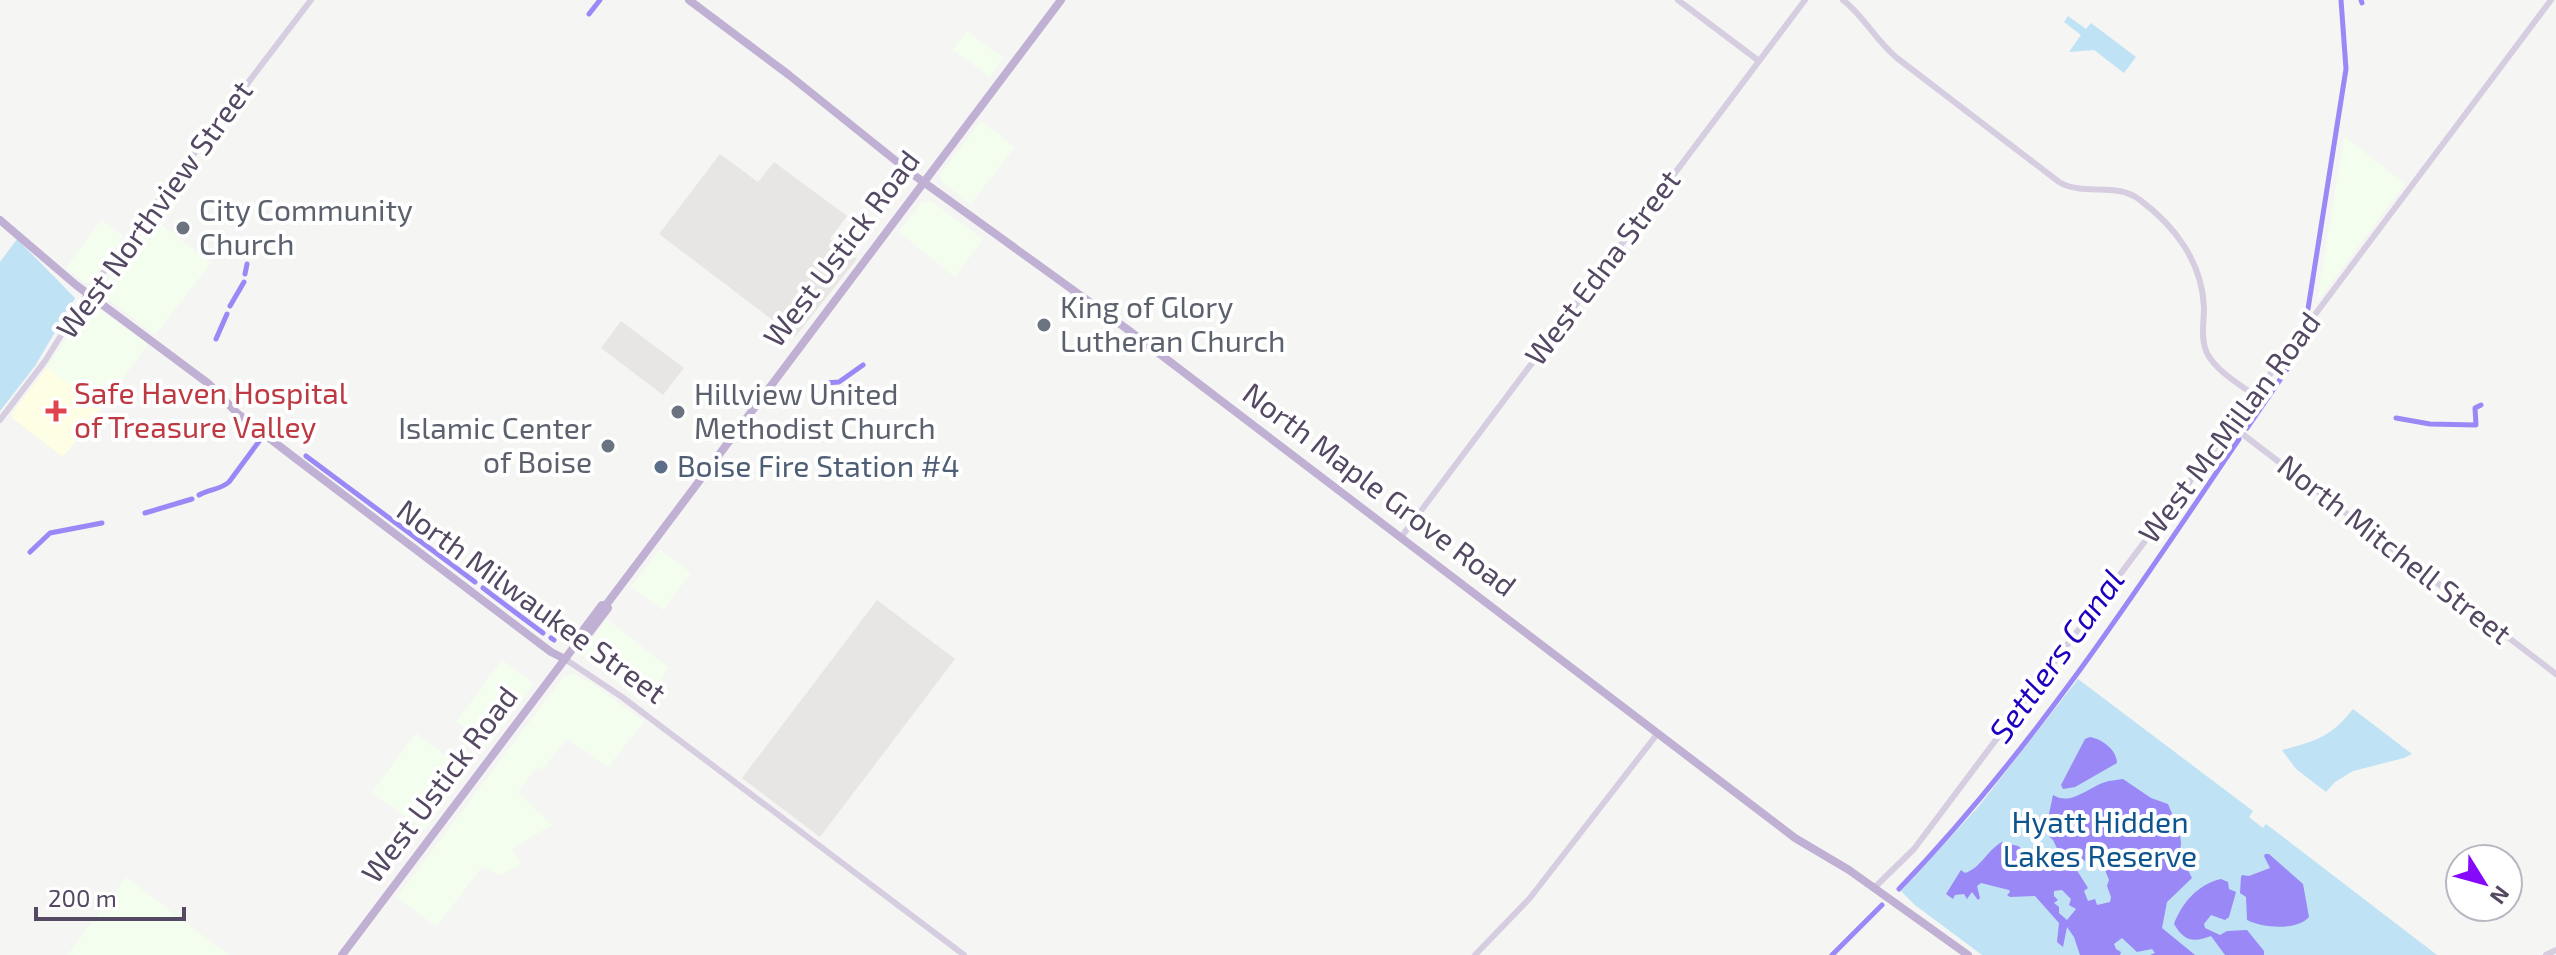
<svg xmlns="http://www.w3.org/2000/svg" width="2556" height="955" viewBox="0 0 2556 955" font-family="'Exo 2',sans-serif">
	<style>
		.commercial { fill: #f3feee }
		.education { fill: #e7e6e5 }
		.medical { fill: #fdfee4 }
		.green { fill: #bfe2f5 }
		.water { fill: #9a88f6; fill-rule: evenodd }
		.lines { fill: none; stroke-linecap: round; stroke-linejoin: round }
		.canal { stroke: #9a88f6; stroke-width: 5 }
		.minor { stroke: #d6cee0; stroke-width: 6 }
		.major { stroke: #c0b0d3; stroke-width: 8 }
		.worship-dot { fill: #6b7280; stroke: #fff; stroke-width: 3 }
		.health-dot { fill: #e0444e; stroke: #fff; stroke-width: 3 }
		.service-dot { fill: #5c6f8a; stroke: #fff; stroke-width: 3 }
		.labels { text-anchor: middle; stroke-width: 8; stroke-linejoin: round; paint-order: stroke }
		.street-label { font-size: 30px; fill: #544863; stroke: #fff }
		.worship-label { font-size: 30px; fill: #5b616d; stroke: #fff; text-anchor: start }
		.health-label { font-size: 30px; fill: #be3a42; stroke: #fff; text-anchor: start }
		.service-label { font-size: 30px; fill: #4e5e75; stroke: #fff; text-anchor: start }
		.park-label { font-size: 30px; fill: #0e548f; stroke: #fff }
		.water-label { font-size: 32px; font-style: italic; fill: #2000be; stroke: #fff }
	</style>
	<rect width="100%" height="100%" fill="#f5f5f3"/>
	<!-- commercial -->
	<path class="commercial" d="M 967,31 L 1003,58 L 990,77 L 953,50 Z
		M 981,121 L 1015,147 L 971,204 L 942,182 L 940,174 Z
		M 2344,136 L 2405,184 L 2317,302 Z
		M 931,201 L 983,239 L 955,277 L 899,232 L 922,202 Z
		M 153,218 L 211,263 L 155,335 L 99,292 Z
		M 101,220 L 124,237 L 91,281 L 85,283 L 66,268 Z
		M 88,305 L 93,305 L 148,344 L 101,409 L 47,367 Z
		M 660,549 L 691,573 L 663,610 L 631,587 Z
		M 607,619 L 669,668 L 643,703 L 583,656 L 582,652 Z
		M 502,660 L 534,684 L 487,747 L 457,721 Z
		M 573,674 L 594,684 L 644,722 L 608,767 L 567,739 L 542,770 L 537,767 L 518,792 L 552,825 L 512,849 L 521,864 L 500,875 L 482,867 L 436,927 L 397,897 L 564,676 Z
		M 416,733 L 467,772 L 424,830 L 372,792 Z
		M 126,877 L 182,920 L 229,955 L 67,955 Z"/>
	<!-- education -->
	<path class="education" d="M 720,154 L 758,182 L 774,162 L 847,216 L 830,239 L 857,259 L 795,337 L 659,234 Z
		M 621,321 L 684,368 L 663,395 L 601,348 Z
		M 877,600 L 955,659 L 820,837 L 742,778 Z"/>
	<!-- medical -->
	<path class="medical" d="M 47,367 L 101,409 L 63,457 L 12,418 L 12,413 Z"/>
	<!-- green -->
	<path class="green" d="M 2068,16 L 2086,29 L 2091,23 L 2136,57 L 2124,73 L 2094,50 L 2069,52 L 2081,35 L 2064,22 Z
		M 17,239 L 75,298 L 35,366 L 0,411 L 0,262 Z
		M 2078,679 L 2253,811 L 2249,817 L 2263,828 L 2266,824 L 2437,955 L 1982,955 L 1915,905 L 1901,891 L 1979,806 Z
		M 2353,709 L 2412,754 L 2404,758 L 2353,771 L 2335,782 L 2326,792 L 2296,769 L 2282,750 C 2316,741 2331,737 2353,709 Z"/>
	<!-- water -->
	<path class="water" d="M 2090,737 C 2102,739 2117,750 2117,763 L 2075,787 L 2063,789 L 2061,785 L 2085,739 Z
		M 2123,779 L 2151,798 L 2168,804 C 2173,817 2181,830 2181,844 C 2180,852 2177,854 2179,863 L 2187,868 L 2192,878 L 2167,902 L 2162,928 L 2195,955 L 2150,955 L 2155,953 L 2152,949 L 2137,952 L 2122,938 L 2114,944 L 2116,949 L 2121,952 L 2120,955 L 2080,955 L 2074,937 L 2067,927 L 2063,947 L 2057,942 L 2059,923 L 2035,896 L 2010,897 L 2007,895 L 2010,892 L 2009,890 L 1981,883 L 1977,886 L 1980,898 L 1978,900 L 1972,892 L 1967,899 L 1964,894 L 1955,895 L 1953,899 L 1946,894 L 1961,870 L 1965,873 C 1981,868 1987,850 2002,842 L 2018,846 L 2030,855 L 2043,853 L 2058,864 L 2060,863 L 2062,859 L 2053,840 L 2032,821 L 2049,814 L 2053,795 C 2072,807 2090,785 2109,781 C 2114,780 2118,780 2123,779 ZM 2089,845 L 2099,855 L 2109,880 L 2107,886 L 2111,897 L 2110,902 L 2097,905 L 2095,899 L 2088,901 L 2084,891 L 2088,888 L 2071,861 L 2076,856 L 2085,861 L 2085,849 ZM 2062,890 L 2071,899 L 2069,905 L 2076,909 L 2067,920 L 2059,913 L 2059,907 L 2054,903 L 2058,900 L 2054,896 L 2054,891 Z
		M 2265,854 L 2269,854 L 2303,884 L 2309,917 C 2297,931 2263,928 2247,920 L 2246,897 L 2240,893 L 2241,877 L 2242,875 L 2249,876 L 2270,868 L 2264,856 Z
		M 2221,879 L 2228,882 L 2229,889 L 2236,892 L 2229,917 L 2225,920 L 2211,915 L 2204,924 L 2205,928 L 2220,935 L 2227,931 L 2247,930 L 2264,951 L 2264,955 L 2225,955 L 2211,936 C 2193,943 2184,941 2174,924 C 2182,903 2198,884 2221,879 Z"/>
	<g class="lines">
		<!-- canal -->
		<path class="canal" d="M 2361,0 L 2362,3
			M 589,14 L 600,0
			M 245,274 L 247,264
			M 230,306 L 244,282
			M 2308,309 L 2346,69 L 2341,0
			M 216,339 L 227,314
			M 825,383 L 839,382 L 863,365
			M 2396,418 L 2430,424 L 2476,425 L 2475,408 L 2481,405
			M 2247,428 L 2301,349
			M 306,456 L 475,582
			M 199,495 C 209,489 220,490 229,482 L 260,440
			M 145,513 L 192,499
			M 30,552 L 50,533 L 102,523
			M 483,588 L 543,633
			M 551,638 L 554,640
			M 1899,889 C 2030,753 2134,595 2239,439
			M 1832,955 L 1882,905"/>
		<!-- minor -->
		<path class="minor" d="M 1678,0 L 1759,61
			M 1843,0 C 1864,16 1876,41 1897,58 L 2059,182 C 2085,197 2115,181 2140,200 C 2175,226 2202,262 2204,307 C 2204,323 2200,341 2208,355 C 2218,372 2239,384 2254,395
			M 0,420 L 45,361 L 87,294 L 311,0
			M 2232,426 L 2556,674
			M 1402,536 L 1805,0
			M 565,659 L 622,697 L 964,955
			M 1874,888 L 1914,849 L 2551,0
			M 1475,955 L 1530,898 L 1658,733
			M 2546,955 L 2556,950"/>
		<!-- major -->
		<path class="major" d="M 689,0 L 789,75 L 911,173 L 1127,329 L 1795,838 L 1849,870 L 1968,955
			M 0,220 L 76,285 L 209,384 L 238,414 L 295,458 L 551,652 L 565,659
			M 576,644 L 580,645 L 608,608 L 606,605
			M 342,955 L 565,659 L 576,644 L 575,641 L 602,605 L 606,605 L 1061,0"/>
	</g>
	<!-- markers -->
	<g class="worship-dot">
		<circle cx="183" cy="228" r="8"/>
		<circle cx="1044" cy="325" r="8"/>
		<circle cx="678" cy="412" r="8"/>
		<circle cx="608" cy="446" r="8"/>
	</g>
	<path class="health-dot" d="M52 399h8v8h8v8h-8v8h-8v-8h-8v-8h8z"/>
	<circle class="service-dot" cx="661" cy="467" r="8"/>
	<g class="labels">
		<!-- street labels -->
		<g class="street-label">
			<text transform="translate(155 210) rotate(-54)" y="10">West Northview Street</text>
			<text transform="translate(842 249) rotate(-53)" y="10">West Ustick Road</text>
			<text transform="translate(1603 268) rotate(-53)" y="10">West Edna Street</text>
			<text transform="translate(2230 428) rotate(-53)" y="10">West McMillan Road</text>
			<text transform="translate(1379 490) rotate(37)" y="10">North Maple Grove Road</text>
			<text transform="translate(2394 550) rotate(38)" y="10">North Mitchell Street</text>
			<text transform="translate(531 602) rotate(36)" y="10">North Milwaukee Street</text>
			<text transform="translate(440 785) rotate(-53)" y="10">West Ustick Road</text>
		</g>
		<!-- worship labels -->
		<g class="worship-label">
			<text x="199" y="221">City Community<tspan x="199" dy="34">Church</tspan></text>
			<text x="1060" y="318">King of Glory<tspan x="1060" dy="34">Lutheran Church</tspan></text>
			<text x="694" y="405">Hillview United<tspan x="694" dy="34">Methodist Church</tspan></text>
			<text x="592" y="439" text-anchor="end">Islamic Center<tspan x="592" dy="34">of Boise</tspan></text>
		</g>
		<!-- health labels -->
		<g class="health-label">
			<text x="74" y="404">Safe Haven Hospital<tspan x="74" dy="34">of Treasure Valley</tspan></text>
		</g>
		<!-- service labels -->
		<g class="service-label">
			<text x="677" y="477">Boise Fire Station #4</text>
		</g>
		<!-- park labels -->
		<g class="park-label">
			<text x="2100" y="833">Hyatt Hidden<tspan x="2100" dy="34">Lakes Reserve</tspan></text>
		</g>
		<!-- water labels -->
		<g class="water-label">
			<text transform="translate(2057 656) rotate(-54)" y="11">Settlers Canal</text>
		</g>
	</g>
	<!-- north arrow -->
	<g transform="translate(2484 883) rotate(127)"><circle r="38" fill="#ffffff" stroke="#bbb6c1" stroke-width="2"/>
	<path d="M0-6L14 30L0 20L-14 30Z" fill="#8609f9"/>
	<text y="-12" font-size="22" font-weight="bold" text-anchor="middle" fill="#544863">N</text>
	</g>
	<!-- scale -->
	<path d="M36 907v12h148v-12" fill="none" stroke="#544863" stroke-width="4"/>
	<text x="48" y="907" font-size="24" fill="#544863" stroke="#ffffff" stroke-width="6" paint-order="stroke">200 m</text>
</svg>
